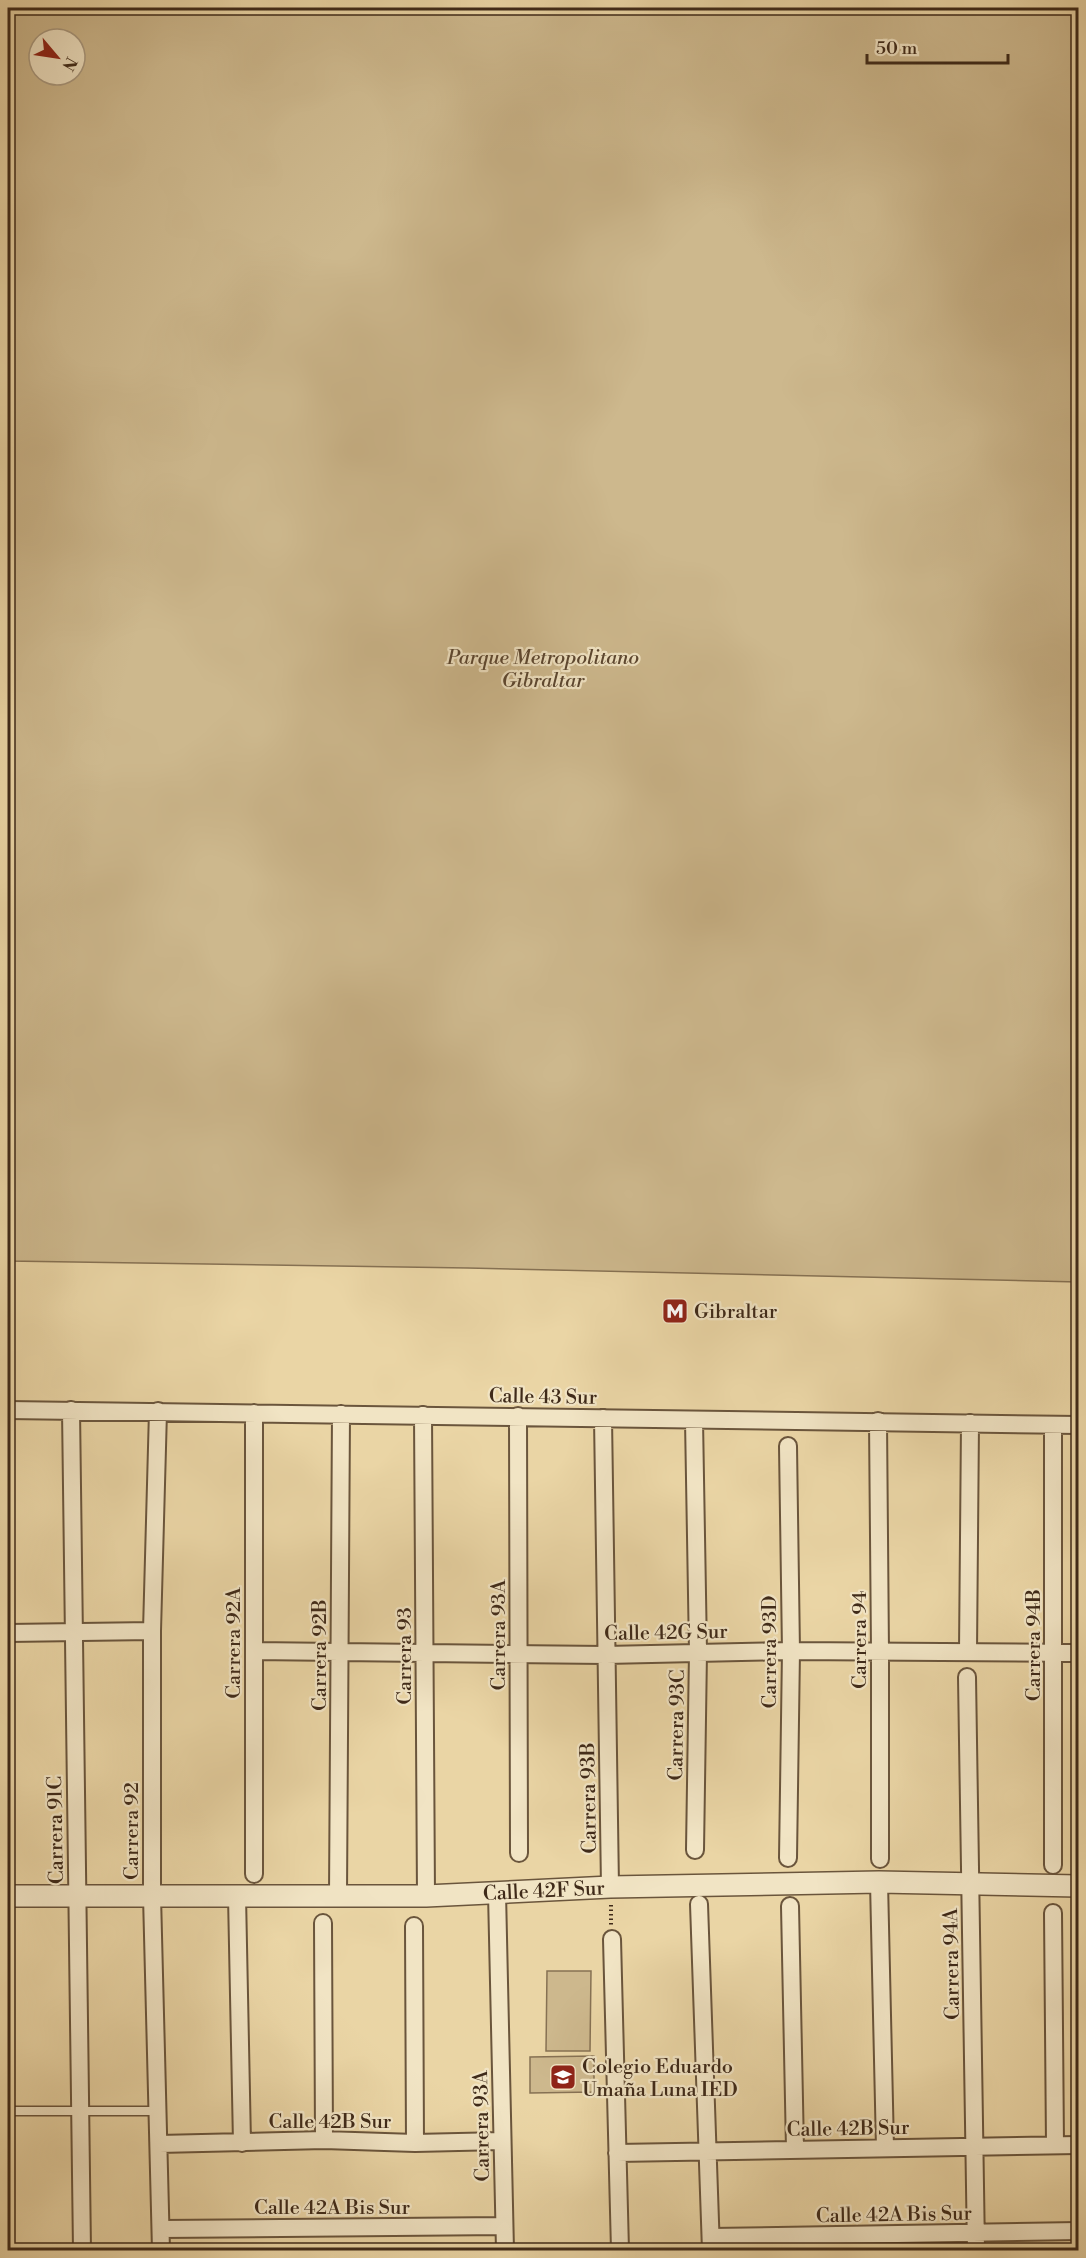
<svg xmlns="http://www.w3.org/2000/svg" width="1086" height="2258" viewBox="0 0 1086 2258" font-family="'Libre Bodoni',serif">
	<style>
		.park { fill: #cdb88d; stroke: #867153; stroke-width: 1.5; fill-rule: evenodd }
		.lines { fill: none; stroke-linecap: round; stroke-linejoin: round }
		.service-casing { stroke: #6a553c; stroke-width: 11 }
		.minor-casing { stroke: #6a553c; stroke-width: 20 }
		.tertiary-casing { stroke: #6a553c; stroke-width: 24 }
		.path { stroke: #3f2a19; stroke-width: 4; stroke-dasharray: 1.5 3; stroke-linecap: butt }
		.service { stroke: #f1e4c4; stroke-width: 8 }
		.minor { stroke: #f1e4c4; stroke-width: 16 }
		.tertiary { stroke: #f1e4c4; stroke-width: 21 }
		.labels { text-anchor: middle; stroke-width: 4.5; stroke-linejoin: round; paint-order: stroke }
		.park-label { font-size: 20px; font-style: italic; fill: #5b4630; stroke: #f1e4c4 }
		.poi-label { font-size: 20px; fill: #3f2a19; stroke: #f1e4c4; text-anchor: start }
		.street-label { font-size: 20px; fill: #3f2a19; stroke: #f1e4c4 }
	</style>
	<rect width="100%" height="100%" fill="#ead5a5"/>
	<filter id="stains"><feTurbulence type="fractalNoise" baseFrequency=".00333" numOctaves="4"/><feColorMatrix values="0 0 0 0 .2 0 0 0 0 .09 0 0 0 0 .02 0 0 0 .5 -.17"/></filter>
	<radialGradient id="worn" r=".72"><stop offset=".6" stop-color="#630" stop-opacity="0"/><stop offset="1" stop-color="#630" stop-opacity=".3"/></radialGradient>
	<!-- park -->
	<path class="park" d="M 8,8 L 1078,8 L 1078,1282 L 468,1268 L 8,1261 ZM 39,39 L 75,39 L 75,75 L 39,75 Z
		M 547,1971 L 591,1971 L 590,2051 L 546,2051 Z
		M 594,2056 L 594,2092 L 530,2093 L 530,2057 Z"/>
	<g class="lines">
		<defs>
			<path id="service" d="M 8,2111 L 158,2111"/>
			<path id="minor" d="M 8,1410 L 1078,1425
				M 71,1410 L 82,2250
				M 158,1411 L 152,1631 L 152,1896 L 161,2250
				M 423,1415 L 426,1896
				M 518,1416 L 519,1853
				M 603,1418 L 610,1887
				M 694,1420 L 698,1652 L 695,1850
				M 878,1421 L 880,1652 L 880,1859
				M 1053,1425 L 1053,1865
				M 788,1446 L 791,1651 L 788,1858
				M 8,1633 L 152,1631
				M 254,1651 L 606,1655 L 791,1651 L 1078,1653
				M 968,1652 L 970,1423
				M 967,1677 L 976,2250
				M 254,1874 L 254,1413
				M 879,1882 L 885,2148
				M 497,1893 L 505,2250
				M 237,1896 L 242,2143
				M 338,1896 L 341,1414
				M 699,1904 L 711,2250
				M 790,1906 L 795,2149
				M 1053,1913 L 1055,2145
				M 323,1923 L 324,2140
				M 414,1926 L 415,2143
				M 612,1939 L 620,2250
				M 159,2144 L 324,2140 L 415,2143 L 502,2141
				M 617,2153 L 1078,2145
				M 161,2229 L 504,2226
				M 711,2237 L 1078,2231"/>
			<g id="tertiary">
				<path id="s1" d="M 8,1896 L 426,1896 L 610,1887 L 879,1882 L 1078,1886"/>
			</g>
		</defs>
		<!-- service casing -->
		<use href="#service" class="service-casing"/>
		<!-- minor casing -->
		<use href="#minor" class="minor-casing"/>
		<!-- tertiary casing -->
		<use href="#tertiary" class="tertiary-casing"/>
		<!-- path -->
		<path class="path" d="M 611,1905 L 611,1925"/>
		<!-- service -->
		<use href="#service" class="service"/>
		<!-- minor -->
		<use href="#minor" class="minor"/>
		<!-- tertiary -->
		<use href="#tertiary" class="tertiary"/>
	</g>
	<!-- icons -->
	<defs>
		<symbol id="metro-square" viewBox="-11 -11 22 22"><rect x="-9" y="-9" width="18" height="18" rx="4" fill="#8f2418" stroke="#f1e4c4"/><path d="M-5.5 5V-5H-3L0 0L3-5H5.5V5H3V-.5L0 4L-3-.5V5Z" fill="#fff"/></symbol>
		<symbol id="school-square" viewBox="-11 -11 22 22"><rect x="-9" y="-9" width="18" height="18" rx="4" fill="#8f2418" stroke="#f1e4c4"/><path d="M0-5L7-2L0 1L-7-2ZM-4 1L0 2.5L4 1V4Q0 6-4 4Z" fill="#fff"/></symbol>
	</defs>
	<g fill-rule="evenodd">
		<use href="#metro-square" x="660" y="1296" width="30" height="30"/>
		<use href="#school-square" x="548" y="2062" width="30" height="30"/>
	</g>
	<g class="labels">
		<!-- park labels -->
		<g class="park-label">
			<text x="543" y="664">Parque Metropolitano<tspan x="543" dy="23">Gibraltar</tspan></text>
		</g>
		<!-- poi labels -->
		<g class="poi-label">
			<text x="694" y="1318">Gibraltar</text>
			<text x="582" y="2073">Colegio Eduardo<tspan x="582" dy="23">Umaña Luna IED</tspan></text>
		</g>
		<!-- street labels -->
		<g class="street-label">
			<text transform="translate(543 1396) rotate(1)" y="7">Calle 43 Sur</text>
			<text transform="translate(666 1632) rotate(-1)" y="7">Calle 42G Sur</text>
			<text transform="translate(498 1635) rotate(-90)" y="7">Carrera 93A</text>
			<text transform="translate(859 1640) rotate(-90)" y="7">Carrera 94</text>
			<text transform="translate(233 1643) rotate(-90)" y="7">Carrera 92A</text>
			<text transform="translate(1033 1645) rotate(-90)" y="7">Carrera 94B</text>
			<text transform="translate(769 1652) rotate(-90)" y="7">Carrera 93D</text>
			<text transform="translate(319 1655) rotate(-90)" y="7">Carrera 92B</text>
			<text transform="translate(404 1656) rotate(-90)" y="7">Carrera 93</text>
			<text transform="translate(676 1725) rotate(-89)" y="7">Carrera 93C</text>
			<text transform="translate(588 1798) rotate(-91)" y="7">Carrera 93B</text>
			<text transform="translate(55 1830) rotate(-91)" y="7">Carrera 91C</text>
			<text transform="translate(131 1831) rotate(-90)" y="7">Carrera 92</text>
			<text dy="7" stroke="none"><textPath href="#s1" startOffset="536">Calle 42F Sur</textPath></text>
			<text transform="translate(951 1964) rotate(-91)" y="7">Carrera 94A</text>
			<text x="330" y="2128">Calle 42B Sur</text>
			<text transform="translate(481 2126) rotate(-91)" y="7">Carrera 93A</text>
			<text transform="translate(848 2128) rotate(-1)" y="7">Calle 42B Sur</text>
			<text x="332" y="2214">Calle 42A Bis Sur</text>
			<text transform="translate(894 2214) rotate(-1)" y="7">Calle 42A Bis Sur</text>
		</g>
	</g>
	<!-- margin -->
	<rect width="1086" height="2258" fill="none" stroke="#ead5a5" stroke-width="30"/>
	<rect x="9" y="9" width="1068" height="2240" fill="none" stroke="#3f2a19" stroke-width="3"/>
	<rect x="15" y="15" width="1056" height="2228" fill="none" stroke="#3f2a19" stroke-width="1.5"/>
	<!-- north arrow -->
	<g transform="translate(57 57) rotate(119)"><circle r="28" fill="#f1e4c4" stroke="#aa9a80" stroke-width="1.5"/>
	<path d="M0-4.5L10 22L0 15L-10 22Z" fill="#8f2418"/>
	<text y="-9" font-size="16" font-weight="bold" text-anchor="middle" fill="#3f2a19">N</text>
	</g>
	<!-- scale -->
	<path d="M867 54v9h141v-9" fill="none" stroke="#3f2a19" stroke-width="3"/>
	<text x="876" y="54" font-size="18" fill="#3f2a19" stroke="#f1e4c4" stroke-width="4.5" paint-order="stroke">50 m</text>
	<rect width="100%" height="100%" filter="url(#stains)"/>
	<rect width="100%" height="100%" fill="url(#worn)"/>
</svg>
